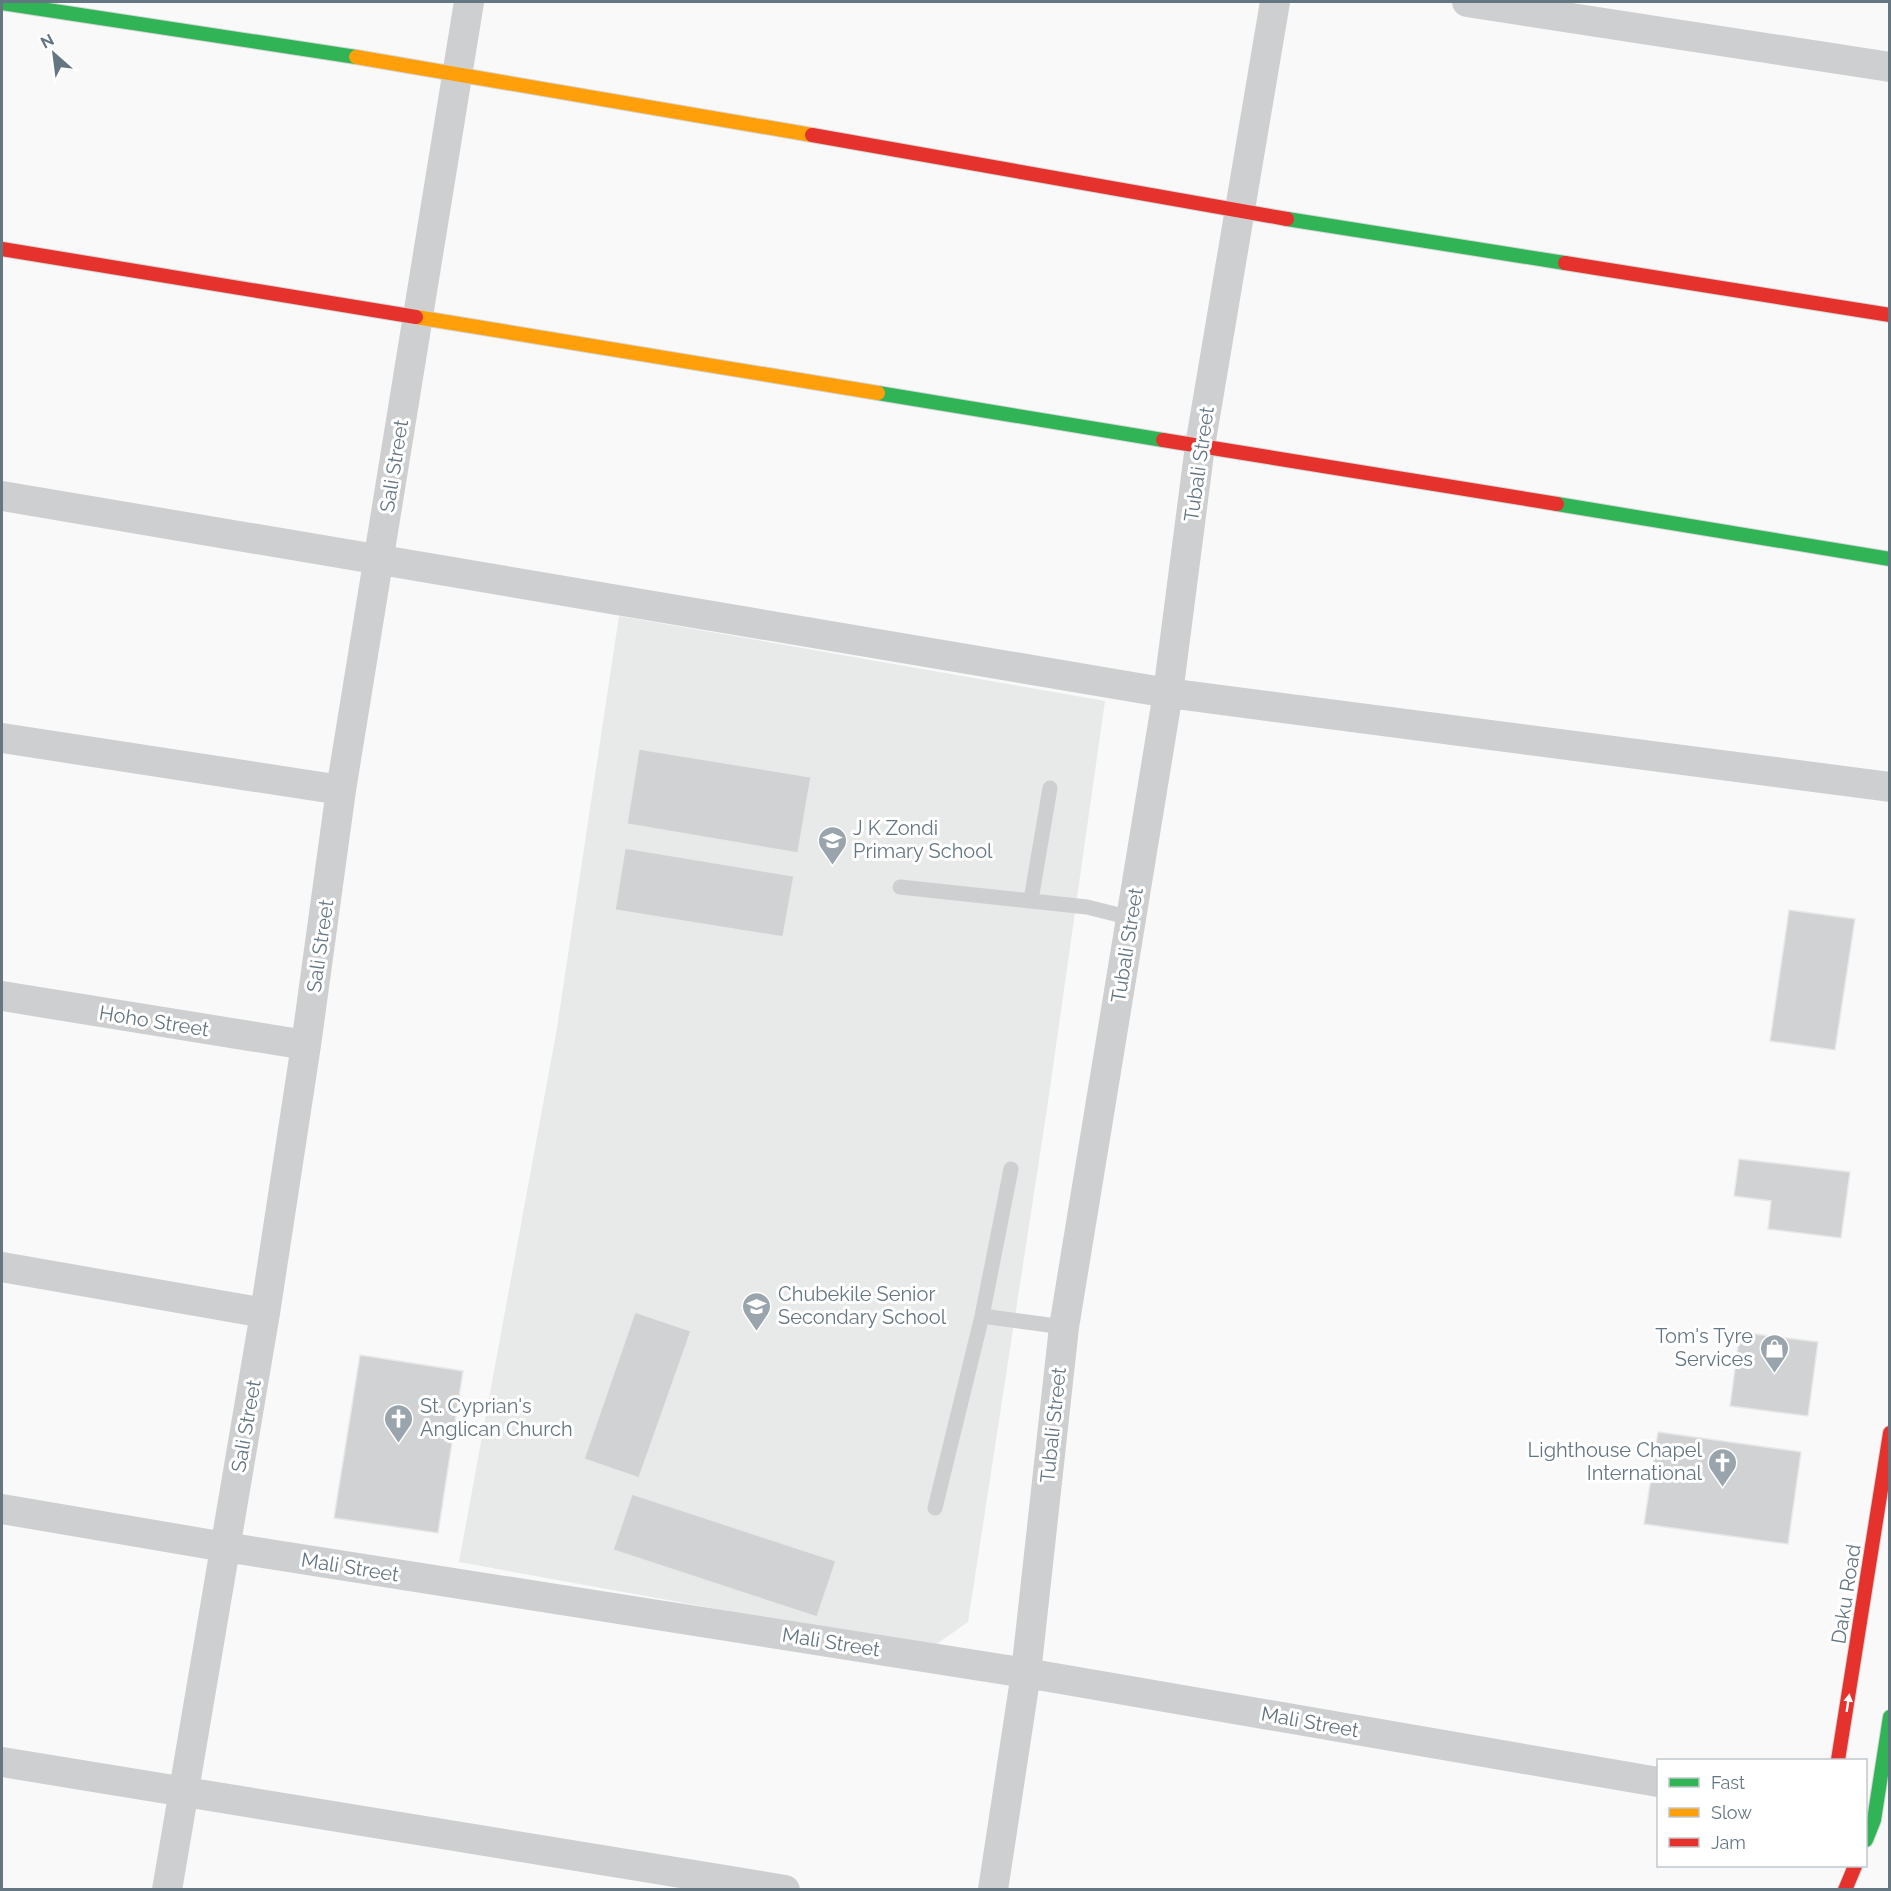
<svg xmlns="http://www.w3.org/2000/svg" width="1891" height="1891" viewBox="0 0 1891 1891" font-family="Raleway,sans-serif">
	<style>
		.built { fill: #e8e9e9 }
		.building { fill: #d0d2d3; stroke: #e8e8e8; stroke-width: 1.5 }
		.lines { fill: none; stroke-linecap: round; stroke-linejoin: round }
		.fast-casing { stroke: #d5d6d7; stroke-width: 16 }
		.slow-casing { stroke: #d5d6d7; stroke-width: 16 }
		.jam-casing { stroke: #d5d6d7; stroke-width: 16 }
		.lane { stroke: #cecfd0; stroke-width: 15 }
		.street { stroke: #cecfd0; stroke-width: 30 }
		.fast { stroke: #30b455; stroke-width: 14 }
		.slow { stroke: #ff9f0a; stroke-width: 14 }
		.jam { stroke: #e5322d; stroke-width: 14 }
		.oneway { fill: #fff }
		.labels { text-anchor: middle; stroke-width: 6; stroke-linejoin: round; paint-order: stroke }
		.street-label { font-size: 20px; fill: #657683; stroke: #fff }
		.poi-label { font-size: 20px; fill: #657683; stroke: #fff; text-anchor: start }
	</style>
	<rect width="100%" height="100%" fill="#f9f9f9"/>
	<!-- built -->
	<path class="built" d="M 619,616 L 1105,701 L 1048,1102 L 968,1622 L 931,1648 L 459,1562 L 557,1028 Z"/>
	<!-- building -->
	<path class="building" d="M 639,749 L 811,777 L 798,853 L 627,824 Z
		M 625,848 L 794,876 L 783,937 L 615,910 Z
		M 1789,910 L 1855,919 L 1835,1050 L 1770,1041 Z
		M 1739,1159 L 1850,1172 L 1841,1238 L 1768,1229 L 1771,1201 L 1734,1196 Z
		M 635,1312 L 691,1331 L 639,1478 L 584,1459 Z
		M 1740,1332 L 1818,1342 L 1808,1416 L 1730,1406 Z
		M 360,1355 L 463,1371 L 438,1533 L 334,1518 Z
		M 1658,1432 L 1801,1452 L 1788,1544 L 1644,1524 Z
		M 632,1494 L 836,1561 L 817,1617 L 613,1550 Z"/>
	<g class="lines">
		<defs>
			<path id="fast" d="M 2,3 L 356,57
				M 1287,219 L 1565,263
				M 878,393 L 1163,440
				M 1557,504 L 1890,559
				M 1866,1840 L 1874,1820 L 1890,1717"/>
			<path id="slow" d="M 356,57 L 812,135
				M 416,317 L 878,393"/>
			<path id="jam" d="M 812,135 L 1287,219
				M 2,249 L 416,317
				M 1565,263 L 1890,315
				M 1163,440 L 1557,504
				M 1838,1760 L 1890,1433
				M 1845,1890 L 1855,1866"/>
		</defs>
		<!-- fast casing -->
		<use href="#fast" class="fast-casing"/>
		<!-- slow casing -->
		<use href="#slow" class="slow-casing"/>
		<!-- jam casing -->
		<use href="#jam" class="jam-casing"/>
		<!-- lane -->
		<path class="lane" d="M 900,887 L 1087,907 L 1131,918
			M 1031,900 L 1050,788
			M 982,1316 L 1064,1327
			M 935,1508 L 982,1316 L 1011,1169"/>
		<!-- street -->
		<path class="street" d="M 1467,2 L 1890,67
			M 2,496 L 1168,693 L 1890,787
			M 2,738 L 341,790
			M 2,996 L 306,1045
			M 2,1267 L 265,1313
			M 2,1509 L 225,1547 L 1026,1673 L 1658,1782
			M 2,1762 L 785,1890
			M 167,1890 L 265,1313 L 306,1045 L 341,790 L 469,2
			M 993,1890 L 1026,1673 L 1064,1327 L 1168,693 L 1200,446 L 1275,2"/>
		<!-- fast -->
		<use href="#fast" class="fast"/>
		<!-- slow -->
		<use href="#slow" class="slow"/>
		<!-- jam -->
		<use href="#jam" class="jam"/>
	</g>
	<!-- one-way arrows -->
	<defs><path id="oneway-solid" d="M-6-.8H1V-3.2L6.5 0L1 3.2V.8H-6Z" transform="scale(1.5)"/></defs>
	<use class="oneway" href="#oneway-solid" transform="translate(1848 1703) rotate(-81)"/>
	<!-- icons -->
	<defs>
		<symbol id="school-pin" viewBox="-11 -11 22 30"><path d="M0 17L-7.5 6A9.5 9.5 0 1 1 7.5 6Z" fill="#99a4ac" stroke="#fff"/><path d="M0-5L7-2L0 1L-7-2ZM-4 1L0 2.5L4 1V4Q0 6-4 4Z" fill="#fff"/></symbol>
		<symbol id="shop-pin" viewBox="-11 -11 22 30"><path d="M0 17L-7.5 6A9.5 9.5 0 1 1 7.5 6Z" fill="#99a4ac" stroke="#fff"/><path d="M-5-2.5h2.3a2.7 3.5 0 0 1 5.4 0H5L5.5 6h-11ZM-1.5-2.5h3a1.5 2.3 0 0 0-3 0Z" fill="#fff"/></symbol>
		<symbol id="church-pin" viewBox="-11 -11 22 30"><path d="M0 17L-7.5 6A9.5 9.5 0 1 1 7.5 6Z" fill="#99a4ac" stroke="#fff"/><path d="M-1.2-6h2.4v3.5h3.3v2.4h-3.3V6h-2.4V-.1h-3.3v-2.4h3.3Z" fill="#fff"/></symbol>
	</defs>
	<g fill-rule="evenodd">
		<use href="#school-pin" x="816" y="824" width="33" height="45"/>
		<use href="#school-pin" x="740" y="1290" width="33" height="45"/>
		<use href="#shop-pin" x="1758" y="1332" width="33" height="45"/>
		<use href="#church-pin" x="382" y="1402" width="33" height="45"/>
		<use href="#church-pin" x="1706" y="1446" width="33" height="45"/>
	</g>
	<g class="labels">
		<!-- street labels -->
		<g class="street-label">
			<text transform="translate(1199 464) rotate(-82)" y="7">Tubali Street</text>
			<text transform="translate(394 466) rotate(-81)" y="7">Sali Street</text>
			<text transform="translate(1127 945) rotate(-81)" y="7">Tubali Street</text>
			<text transform="translate(320 946) rotate(-82)" y="7">Sali Street</text>
			<text transform="translate(154 1021) rotate(9)" y="7">Hoho Street</text>
			<text transform="translate(1053 1425) rotate(-84)" y="7">Tubali Street</text>
			<text transform="translate(246 1426) rotate(-80)" y="7">Sali Street</text>
			<text transform="translate(350 1567) rotate(9)" y="7">Mali Street</text>
			<text transform="translate(1846 1594) rotate(-81)" y="7">Daku Road</text>
			<text transform="translate(831 1642) rotate(9)" y="7">Mali Street</text>
			<text transform="translate(1310 1722) rotate(10)" y="7">Mali Street</text>
		</g>
		<!-- poi labels -->
		<g class="poi-label">
			<text x="853" y="835">J K Zondi<tspan x="853" dy="23">Primary School</tspan></text>
			<text x="778" y="1301">Chubekile Senior<tspan x="778" dy="23">Secondary School</tspan></text>
			<text x="1753" y="1343" text-anchor="end">Tom's Tyre<tspan x="1753" dy="23">Services</tspan></text>
			<text x="420" y="1413">St. Cyprian's<tspan x="420" dy="23">Anglican Church</tspan></text>
			<text x="1702" y="1457" text-anchor="end">Lighthouse Chapel<tspan x="1702" dy="23">International</tspan></text>
		</g>
	</g>
	<!-- border -->
	<rect width="1891" height="1891" fill="none" stroke="#657683" stroke-width="6"/>
	<!-- legend -->
	<rect x="1657" y="1759" width="210" height="108" fill="#ffffff" stroke="#c1c8cd" stroke-width="1.5"/>
	<rect x="1669" y="1778" width="30" height="9" fill="#30b455" stroke="#c1c8cd" stroke-width="1.5"/>
	<text x="1711" y="1789" font-size="18" fill="#657683">Fast</text>
	<rect x="1669" y="1808" width="30" height="9" fill="#ff9f0a" stroke="#c1c8cd" stroke-width="1.5"/>
	<text x="1711" y="1819" font-size="18" fill="#657683">Slow</text>
	<rect x="1669" y="1838" width="30" height="9" fill="#e5322d" stroke="#c1c8cd" stroke-width="1.5"/>
	<text x="1711" y="1849" font-size="18" fill="#657683">Jam</text>
	<!-- north arrow -->
	<g transform="translate(54 54) rotate(332)" stroke="#ffffff" stroke-width="4.5" paint-order="stroke">
	<path d="M0-4.5L10 22L0 15L-10 22Z" fill="#657683"/>
	<text y="-9" font-size="16" font-weight="bold" text-anchor="middle" fill="#657683">N</text>
	</g>
</svg>
